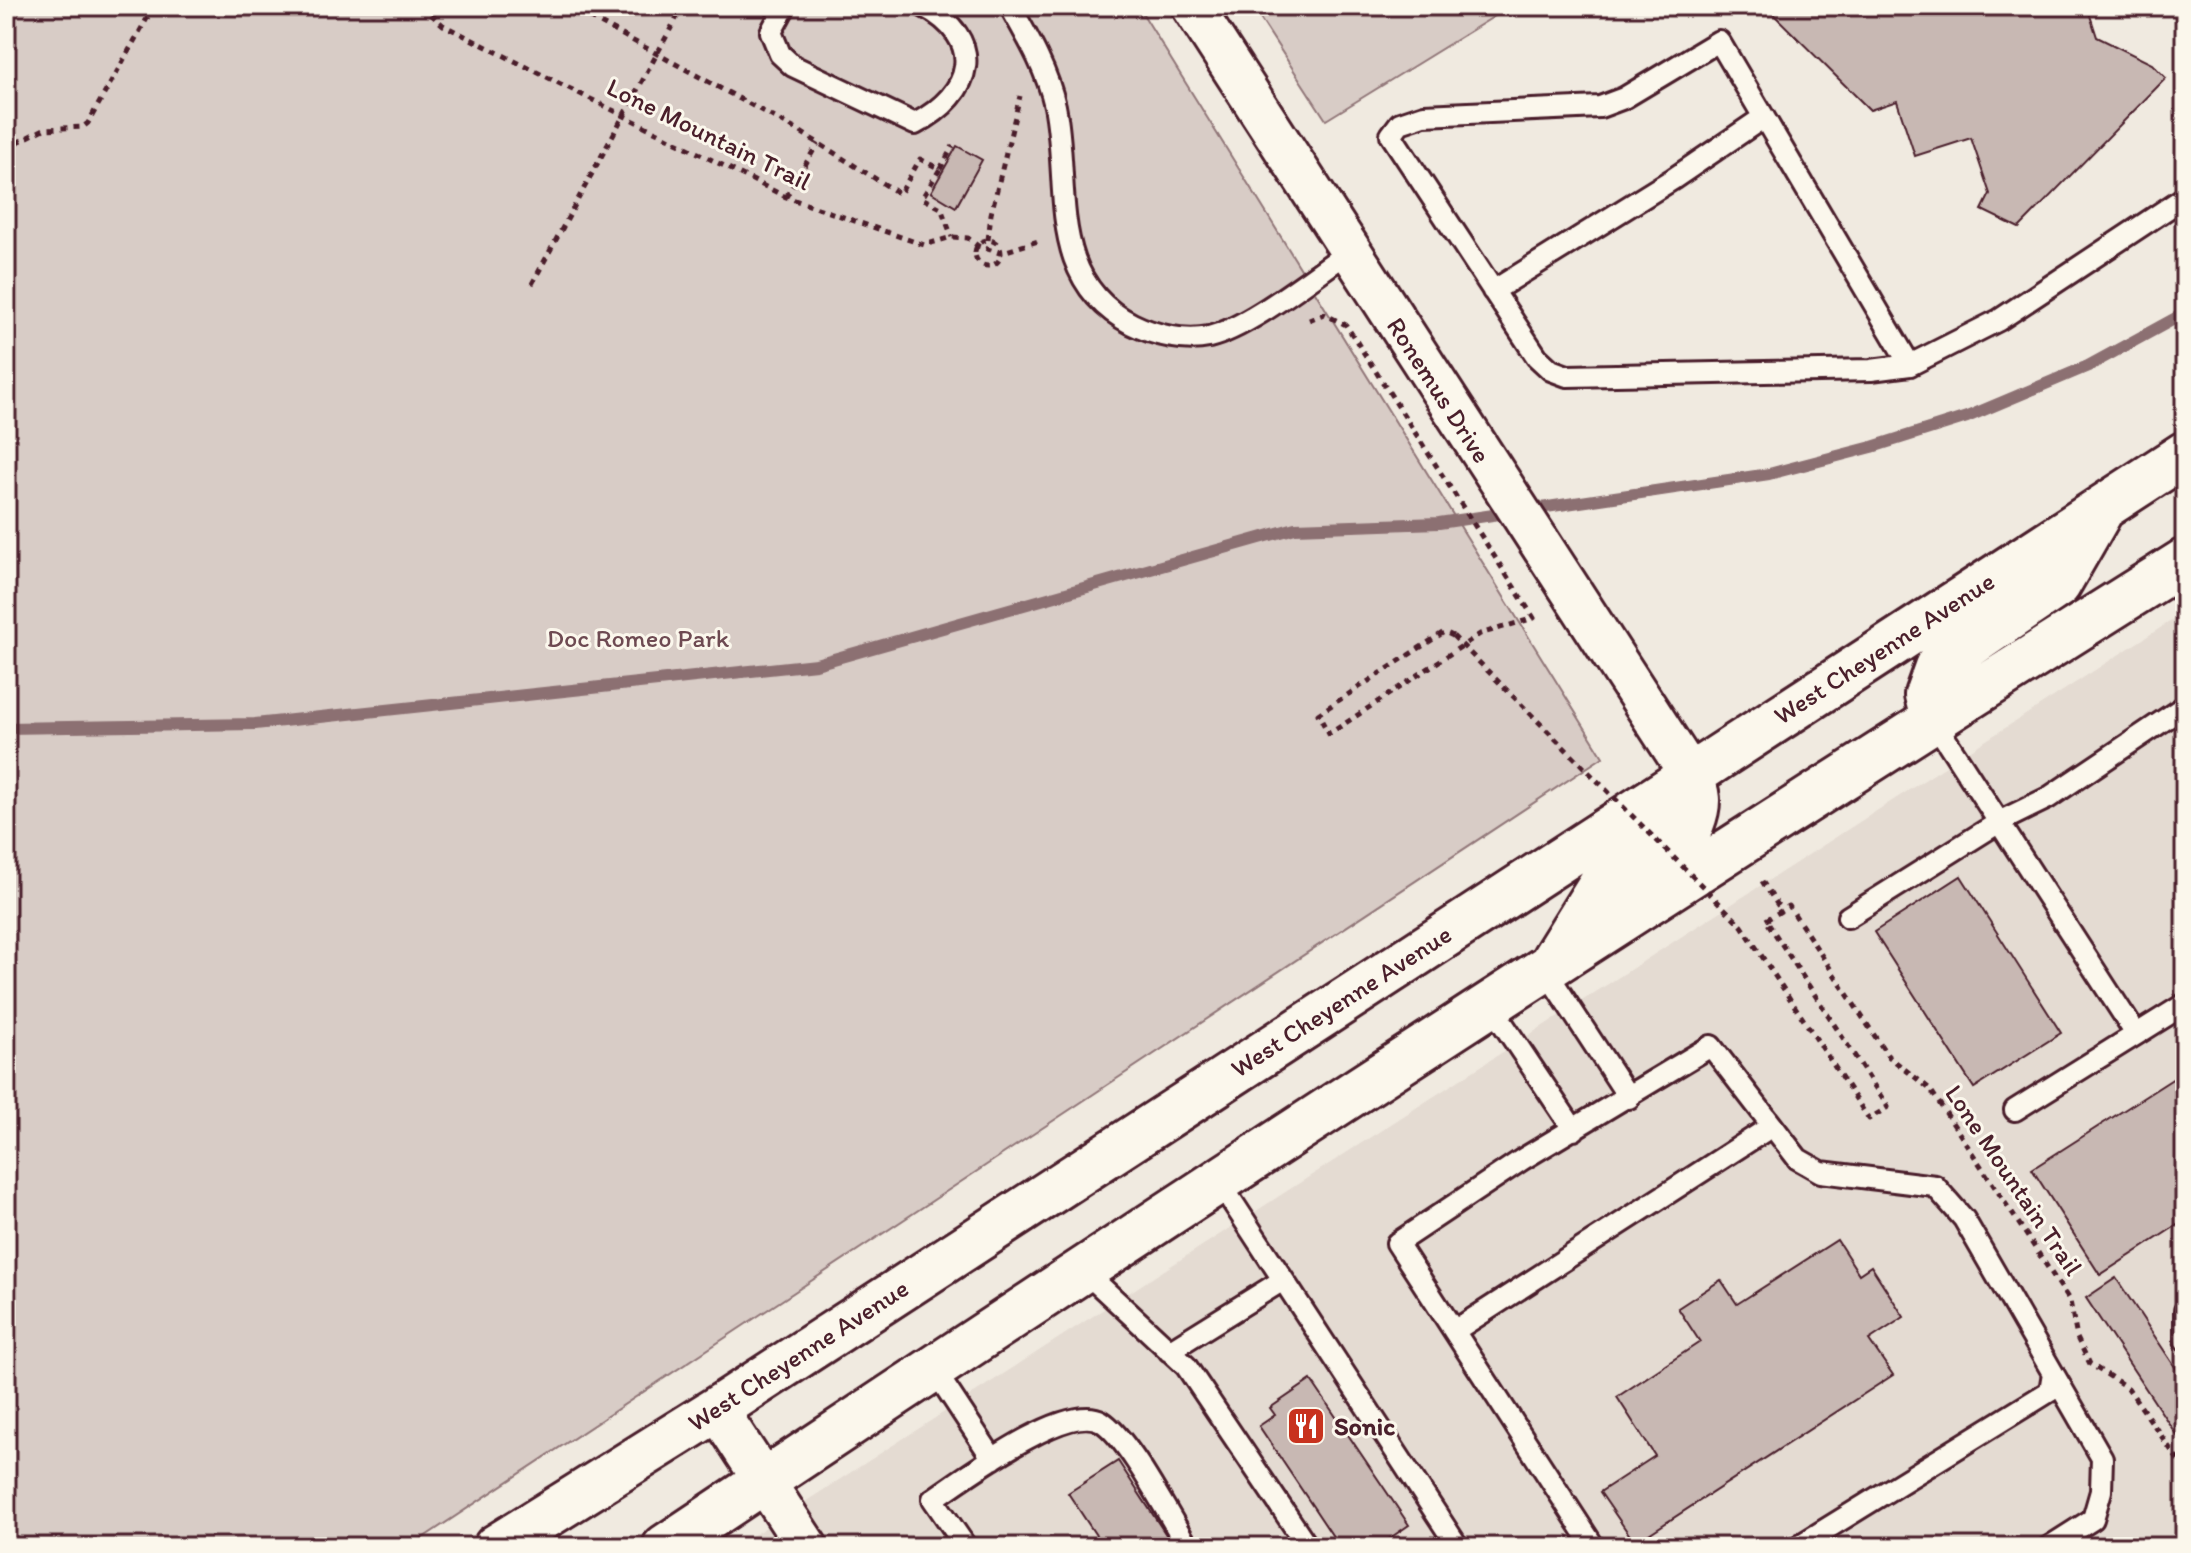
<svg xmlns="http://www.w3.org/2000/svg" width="2191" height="1553" viewBox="0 0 2191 1553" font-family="Itim,sans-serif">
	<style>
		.built { fill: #e4dbd2 }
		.green { fill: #d8ccc6; stroke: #917678; stroke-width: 2 }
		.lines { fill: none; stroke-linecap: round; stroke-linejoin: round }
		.stream { stroke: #8c6f72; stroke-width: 12 }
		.building { fill: #c8b8b3; stroke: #4a1f2b; stroke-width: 2 }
		.lane-casing { stroke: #4a1f2b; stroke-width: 26 }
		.street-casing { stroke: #4a1f2b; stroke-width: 46 }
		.primary-casing { stroke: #4a1f2b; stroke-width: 50 }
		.path { stroke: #4a1f2b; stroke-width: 5; stroke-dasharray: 6 6; stroke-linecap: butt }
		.lane { stroke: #fbf7ec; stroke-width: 20 }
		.street { stroke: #fbf7ec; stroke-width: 40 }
		.primary { stroke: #fbf7ec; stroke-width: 44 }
		.path-bridge { stroke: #4a1f2b; stroke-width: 5; stroke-dasharray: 6 6; stroke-linecap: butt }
		.labels { text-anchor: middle; stroke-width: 6; stroke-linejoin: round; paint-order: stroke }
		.street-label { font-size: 26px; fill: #4a1f2b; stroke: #fbf7ec }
		.park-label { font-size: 26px; fill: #6e4a52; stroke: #fbf7ec }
		.poi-label { font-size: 26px; font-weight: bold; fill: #4a1f2b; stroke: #fbf7ec; text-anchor: start }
	</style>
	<rect width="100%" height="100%" fill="#f0eae0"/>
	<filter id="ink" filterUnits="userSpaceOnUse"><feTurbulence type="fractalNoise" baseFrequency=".0125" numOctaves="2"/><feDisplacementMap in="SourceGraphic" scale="16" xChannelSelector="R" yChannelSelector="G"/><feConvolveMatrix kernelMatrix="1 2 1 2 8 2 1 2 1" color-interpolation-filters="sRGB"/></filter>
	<g filter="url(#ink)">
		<!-- built -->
		<path class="built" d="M 2185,612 L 2185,1547 L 735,1547 Z"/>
		<!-- green -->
		<path class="green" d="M 6,6 L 1138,6 L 1603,757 L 409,1547 L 6,1547 Z
			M 1252,6 L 1511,6 L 1326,120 Z"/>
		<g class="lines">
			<!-- stream -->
			<path class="stream" d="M 6,728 L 255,724 L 816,664 L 1295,528 L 1439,523 L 1769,474 L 1872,447 L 1967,417 L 2088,366 L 2185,313"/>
		</g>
		<!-- building -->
		<path class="building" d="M 1765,6 L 2087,6 L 2097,37 L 2152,64 L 2166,78 L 2019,228 L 1982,210 L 1990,194 L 1971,138 L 1915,156 L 1897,101 L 1870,110 Z
			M 957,146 L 982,160 L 956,207 L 931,192 Z
			M 1961,876 L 2061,1033 L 1974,1088 L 1874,932 Z
			M 2185,1071 L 2185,1220 L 2100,1275 L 2032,1169 Z
			M 1837,1240 L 1859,1274 L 1871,1266 L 1904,1317 L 1869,1340 L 1893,1375 L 1635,1543 L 1600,1492 L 1655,1456 L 1617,1397 L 1700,1342 L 1678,1308 L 1721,1280 L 1737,1304 Z
			M 2116,1278 L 2185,1382 L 2185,1448 L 2086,1298 Z
			M 1311,1380 L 1409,1525 L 1377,1547 L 1340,1547 L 1259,1426 L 1275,1415 L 1270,1408 Z
			M 1118,1461 L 1174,1547 L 1095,1547 L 1101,1543 L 1068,1493 Z"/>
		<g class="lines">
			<defs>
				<path id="lane" d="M 785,6 L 771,32 L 780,54 L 793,66 L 915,124 C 974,93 987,40 923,6
					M 1010,6 C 1028,38 1047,70 1055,106 C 1071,186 1045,279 1132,324 C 1154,335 1184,342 1209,337 C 1249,328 1314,275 1350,251
					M 1493,291 L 1673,179 L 1764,117
					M 1910,365 L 1719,41 L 1624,98 L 1600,107 L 1424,115 L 1400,123 L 1391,135 L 1537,357 L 1551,370 L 1567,376 L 1871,370 L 1910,365 L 1999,320 L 2185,197
					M 1933,720 L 2136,1034
					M 1848,917 L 2001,821 L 2048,798 L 2185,706
					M 1546,971 L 1629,1098
					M 1491,1006 L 1574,1130
					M 2015,1110 L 2185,1004
					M 1220,1183 L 1458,1547
					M 1084,1271 L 1186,1366 L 1308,1547
					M 2185,1311 L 2185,1340
					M 1454,1331 L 1772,1126
					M 1169,1351 L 1283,1280
					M 933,1368 L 993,1459
					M 966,1547 L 933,1499 C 964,1478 1067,1401 1101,1421 C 1129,1438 1169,1517 1188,1547
					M 1594,1547 L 1397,1243 L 1523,1159 L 1711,1046 L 1798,1159 L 1821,1172 L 1935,1186 L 1964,1219 L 2102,1458 L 2101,1491 L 2093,1519 L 2049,1547
					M 1797,1547 L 2050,1391 L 2053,1373"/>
				<path id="street" d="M 1192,6 L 1689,773
					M 717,1409 L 807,1547"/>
				<path id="primary" d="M 1933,720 L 1927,695 L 1937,667 L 2058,585 L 2100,512
					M 1554,959 L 1602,882 L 1692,823 C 1700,803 1698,793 1689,773
					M 496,1547 L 717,1409 L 2185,454
					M 665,1547 C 1167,1212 1674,882 2185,561"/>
			</defs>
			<!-- lane casing -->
			<use href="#lane" class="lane-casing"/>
			<!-- street casing -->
			<use href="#street" class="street-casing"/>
			<!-- primary casing -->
			<use href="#primary" class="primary-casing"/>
			<!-- path -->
			<path class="path" d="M 422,6 L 443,25 L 786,197 L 924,245 L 952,237 L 968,238 L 978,246 L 1000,253 L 1041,240
				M 569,6 L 799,131 L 900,194 L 920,159 L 940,169 L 922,198 L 941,208 L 952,237
				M 6,148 L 44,129 L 83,127 L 88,123 L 154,6
				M 940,169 L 953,146
				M 786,197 L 818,143
				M 988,240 L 991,214 L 1020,96
				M975 253a13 13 0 1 1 26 0a13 13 0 1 1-26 0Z
				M 532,284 L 683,6
				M 1309,320 L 1324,314 L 1346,325 L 1534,618 L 1480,634 L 1329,734 L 1318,714 L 1444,632 L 1453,636
				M 1762,881 L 1781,910
				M 1766,920 L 1789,906 L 1888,1056 L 1930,1089 L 2070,1301 L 2077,1338 L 2090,1364 L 2128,1388 L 2185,1470"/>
			<!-- lane -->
			<use href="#lane" class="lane"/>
			<!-- street -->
			<use href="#street" class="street"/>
			<!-- primary -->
			<use href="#primary" class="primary"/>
			<!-- path-bridge -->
			<path class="path-bridge" d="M 1453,636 L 1742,926 L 1869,1119 L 1888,1107 L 1766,920"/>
		</g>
	</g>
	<!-- icons -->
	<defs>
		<symbol id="restaurant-square" viewBox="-11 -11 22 22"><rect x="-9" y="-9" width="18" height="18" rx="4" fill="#c8321e" stroke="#fbf7ec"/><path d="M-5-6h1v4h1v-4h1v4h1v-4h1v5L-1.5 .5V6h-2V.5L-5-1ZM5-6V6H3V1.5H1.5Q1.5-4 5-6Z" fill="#fff"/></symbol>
	</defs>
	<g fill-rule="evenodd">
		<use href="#restaurant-square" x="1284" y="1404" width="44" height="44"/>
	</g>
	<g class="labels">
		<!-- street labels -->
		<g class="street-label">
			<text transform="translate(709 134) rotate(26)" y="9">Lone Mountain Trail</text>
			<text transform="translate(1439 390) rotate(57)" y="9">Ronemus Drive</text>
			<text transform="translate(1884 648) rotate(-33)" y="9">West Cheyenne Avenue</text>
			<text transform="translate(1341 1001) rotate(-33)" y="9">West Cheyenne Avenue</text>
			<text transform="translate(2014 1180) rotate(56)" y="9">Lone Mountain Trail</text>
			<text transform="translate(798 1355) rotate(-33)" y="9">West Cheyenne Avenue</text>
		</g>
		<!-- park labels -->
		<g class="park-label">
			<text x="638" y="647">Doc Romeo Park</text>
		</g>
		<!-- poi labels -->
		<g class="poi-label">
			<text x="1334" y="1435">Sonic</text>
		</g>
	</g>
	<!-- margin -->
	<rect width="2191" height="1553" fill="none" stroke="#fbf7ec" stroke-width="32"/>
	<rect x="16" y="16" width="2159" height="1521" fill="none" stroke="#4a1f2b" stroke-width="3" filter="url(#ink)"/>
</svg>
